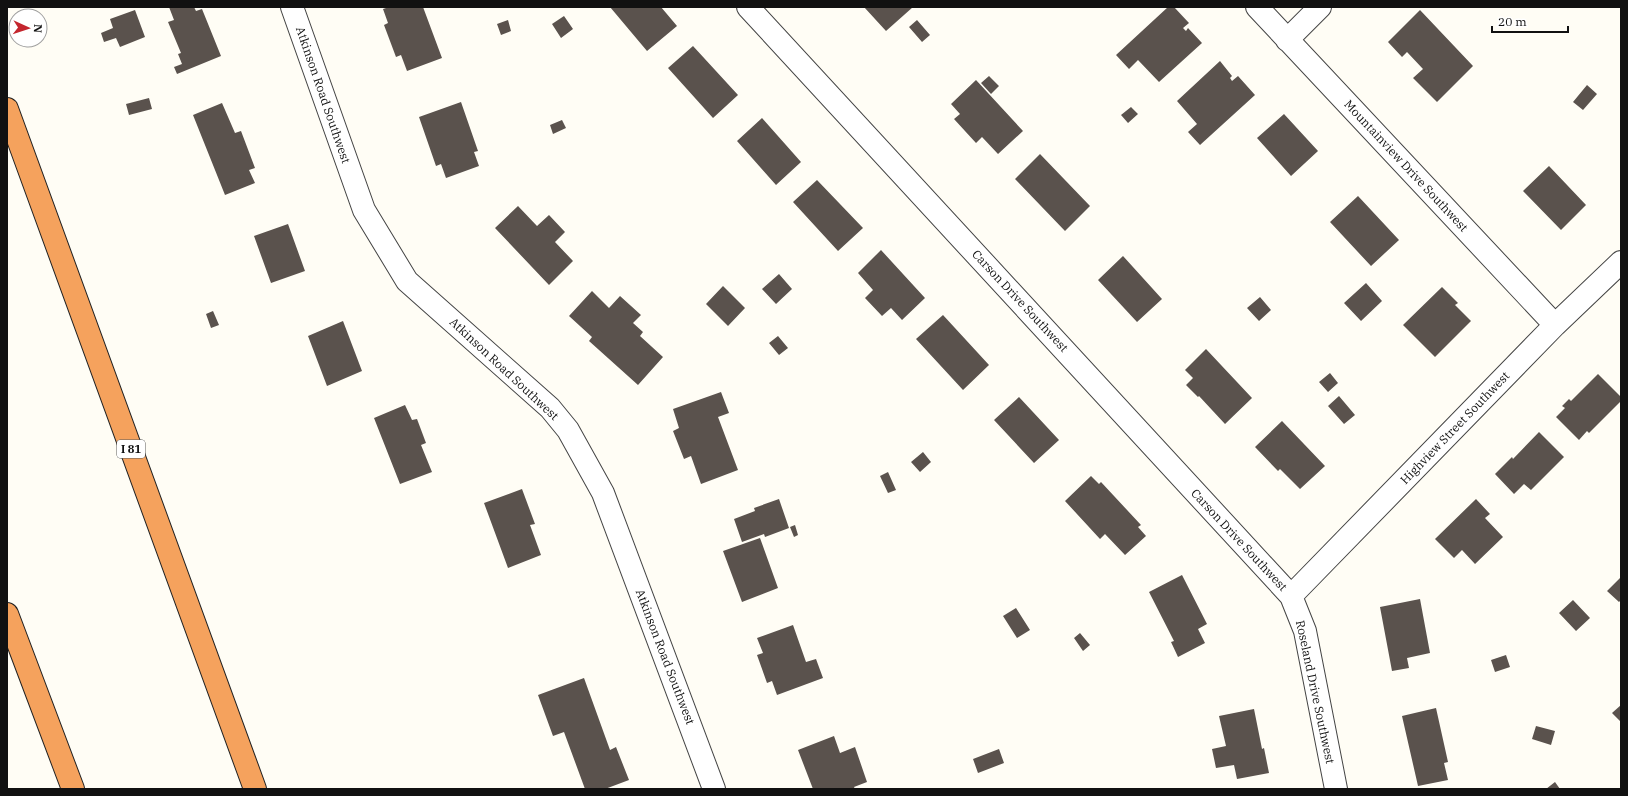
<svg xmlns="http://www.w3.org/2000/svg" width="1628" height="796" viewBox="0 0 1628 796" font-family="'IBM Plex Serif',serif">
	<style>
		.building { fill: #5a524d }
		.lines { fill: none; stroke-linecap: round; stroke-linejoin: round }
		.minor-casing { stroke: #444; stroke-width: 24 }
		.motorway-casing { stroke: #222; stroke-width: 24 }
		.minor { stroke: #fff; stroke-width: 22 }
		.motorway { stroke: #f5a25d; stroke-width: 22 }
		.labels { text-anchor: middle; stroke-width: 4; stroke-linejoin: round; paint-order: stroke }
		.shield { fill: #fff; stroke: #585858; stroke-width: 1 }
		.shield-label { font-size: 11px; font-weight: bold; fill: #111 }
		.street-label { font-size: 12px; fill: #111; stroke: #fff }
	</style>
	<rect width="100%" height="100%" fill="#fffdf5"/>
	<!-- building -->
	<path class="building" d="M 169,7 L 194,7 L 196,11 L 202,9 L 221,56 L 177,74 L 174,67 L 182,64 L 178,54 L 181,53 L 168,22 L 174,20 Z
		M 389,7 L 423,7 L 442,58 L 407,71 L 401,55 L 396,57 L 384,25 L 388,23 L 383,9 Z
		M 610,7 L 661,7 L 677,26 L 647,51 Z
		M 864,7 L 913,7 L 886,31 Z
		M 1168,7 L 1174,7 L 1189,23 L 1183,28 L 1186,31 L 1188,28 L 1202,43 L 1159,82 L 1138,60 L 1129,69 L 1116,55 Z
		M 135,10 L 145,37 L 120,47 L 116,38 L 104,42 L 101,33 L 113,28 L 110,19 Z
		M 1420,10 L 1473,66 L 1437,102 L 1413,78 L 1423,69 L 1407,52 L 1402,57 L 1388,42 Z
		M 564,16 L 573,29 L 561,38 L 552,24 Z
		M 508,20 L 511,31 L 501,35 L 497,24 Z
		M 917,20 L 930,35 L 922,42 L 909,27 Z
		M 693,46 L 738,95 L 713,118 L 668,68 Z
		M 1220,61 L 1232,76 L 1230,78 L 1232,81 L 1238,76 L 1255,95 L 1200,145 L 1188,132 L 1197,124 L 1177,101 Z
		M 989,76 L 999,86 L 991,94 L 981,83 Z
		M 976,80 L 1023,131 L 998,154 L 982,137 L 976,143 L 954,119 L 960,114 L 951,104 Z
		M 1587,85 L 1597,94 L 1583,110 L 1573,102 Z
		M 149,98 L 152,109 L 129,115 L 126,104 Z
		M 461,102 L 478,151 L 474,152 L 479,166 L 446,178 L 441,164 L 436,166 L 419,117 Z
		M 222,103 L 235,133 L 241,131 L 255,168 L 249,170 L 255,183 L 225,195 L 193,115 Z
		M 1131,107 L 1138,114 L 1128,123 L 1121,115 Z
		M 1284,114 L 1318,151 L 1291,176 L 1257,138 Z
		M 762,118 L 801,162 L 776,185 L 737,141 Z
		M 562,120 L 566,128 L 553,134 L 550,125 Z
		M 1040,154 L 1090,206 L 1065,231 L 1015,179 Z
		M 1549,166 L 1586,205 L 1561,230 L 1523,191 Z
		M 817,180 L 863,228 L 838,251 L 793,202 Z
		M 1358,196 L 1399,240 L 1371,266 L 1330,222 Z
		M 518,206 L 537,226 L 549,215 L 565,232 L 555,242 L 573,261 L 549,285 L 495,228 Z
		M 288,224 L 305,271 L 271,283 L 254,236 Z
		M 881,250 L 925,298 L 902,320 L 891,308 L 882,316 L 865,298 L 873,290 L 858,273 Z
		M 1123,256 L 1162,299 L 1137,322 L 1098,280 Z
		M 779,274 L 792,289 L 776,304 L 762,289 Z
		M 1366,283 L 1382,301 L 1361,321 L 1344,303 Z
		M 723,286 L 745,308 L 728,326 L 706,304 Z
		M 1442,287 L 1458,303 L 1455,305 L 1471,321 L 1435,357 L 1403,325 Z
		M 592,291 L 609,308 L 620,296 L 641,315 L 633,323 L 643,332 L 640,336 L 663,357 L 638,385 L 589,341 L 592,337 L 569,316 Z
		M 1260,297 L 1271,310 L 1259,321 L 1247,308 Z
		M 213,311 L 219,325 L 211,328 L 206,314 Z
		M 943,315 L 989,365 L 963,390 L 916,339 Z
		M 343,321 L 362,371 L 327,386 L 308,336 Z
		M 778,336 L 788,348 L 779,355 L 769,343 Z
		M 1206,349 L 1252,398 L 1225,424 L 1199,396 L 1198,397 L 1186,385 L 1193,378 L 1185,370 Z
		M 1330,373 L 1338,383 L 1328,392 L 1319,382 Z
		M 1598,374 L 1621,397 L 1621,401 L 1589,433 L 1587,431 L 1579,440 L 1556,417 L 1565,408 L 1562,406 L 1569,399 L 1571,401 Z
		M 721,392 L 729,413 L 718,417 L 738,470 L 701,484 L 691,456 L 684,459 L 673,431 L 679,428 L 673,409 Z
		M 1339,396 L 1355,415 L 1344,424 L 1328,406 Z
		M 1019,397 L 1059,440 L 1034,463 L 994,420 Z
		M 405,405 L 412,420 L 417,419 L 426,443 L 421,445 L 432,472 L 400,484 L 374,418 Z
		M 1282,421 L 1325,466 L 1300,489 L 1280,469 L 1278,471 L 1255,447 Z
		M 1539,432 L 1564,457 L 1531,490 L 1524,484 L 1514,494 L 1495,474 L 1512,457 L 1513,459 Z
		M 923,452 L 931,462 L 920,472 L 911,462 Z
		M 888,472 L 896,490 L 888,493 L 880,476 Z
		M 1091,476 L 1099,484 L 1101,482 L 1141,525 L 1138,527 L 1146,536 L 1125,555 L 1105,534 L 1100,539 L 1065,501 Z
		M 522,489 L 535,524 L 530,525 L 541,555 L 508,568 L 484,503 Z
		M 779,499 L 789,528 L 765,537 L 764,534 L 742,542 L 734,519 L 755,511 L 754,508 Z
		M 1476,499 L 1490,514 L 1485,518 L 1503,537 L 1475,564 L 1462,550 L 1454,558 L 1435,539 Z
		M 795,525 L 798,535 L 794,537 L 790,527 Z
		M 760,538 L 778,588 L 742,602 L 723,551 Z
		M 1182,575 L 1207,624 L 1198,629 L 1205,643 L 1178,657 L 1171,642 L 1174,641 L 1149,592 Z
		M 1620,578 L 1621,600 L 1619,602 L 1607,591 Z
		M 1420,599 L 1430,653 L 1407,658 L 1409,668 L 1392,671 L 1380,607 Z
		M 1573,600 L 1590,618 L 1576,631 L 1559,613 Z
		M 1016,608 L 1030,630 L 1017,638 L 1003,616 Z
		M 793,625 L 806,662 L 816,659 L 823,678 L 777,695 L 772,681 L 767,683 L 757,655 L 763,653 L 757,638 Z
		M 1080,633 L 1090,645 L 1083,651 L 1074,638 Z
		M 1506,655 L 1510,667 L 1495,672 L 1491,660 Z
		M 584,678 L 610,750 L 616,747 L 629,780 L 605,789 L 585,789 L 564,732 L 553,736 L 538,695 Z
		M 1621,705 L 1621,722 L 1612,713 Z
		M 1436,708 L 1448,762 L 1444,763 L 1448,780 L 1418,786 L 1402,716 Z
		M 1254,709 L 1262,749 L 1264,748 L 1269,773 L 1237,779 L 1234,765 L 1216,768 L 1212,749 L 1226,746 L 1219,716 Z
		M 1536,726 L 1555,731 L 1551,745 L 1532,739 Z
		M 834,736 L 840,753 L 855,747 L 867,782 L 854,787 L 855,789 L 813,789 L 798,750 Z
		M 999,749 L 1004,763 L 978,773 L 973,759 Z
		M 1555,782 L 1560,789 L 1546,789 Z"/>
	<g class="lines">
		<defs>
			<path id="minor" d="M 292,7 L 364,210 L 407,281 L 550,408 L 568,430 L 603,493 L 714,789
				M 748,7 L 1291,596 L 1305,631 L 1336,789
				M 1257,7 L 1555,325
				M 1287,40 L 1320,7
				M 1291,596 L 1555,325 L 1621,262"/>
			<path id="motorway" d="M 7,109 L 255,789
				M 7,614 L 73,789"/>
		</defs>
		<!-- minor casing -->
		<use href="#minor" class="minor-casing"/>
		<!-- motorway casing -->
		<use href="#motorway" class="motorway-casing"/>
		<!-- minor -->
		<use href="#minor" class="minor"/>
		<!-- motorway -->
		<use href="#motorway" class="motorway"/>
	</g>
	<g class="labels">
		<!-- shield labels -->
		<rect class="shield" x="117" y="440" width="28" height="18" rx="3"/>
		<g class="shield-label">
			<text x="131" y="453">I 81</text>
		</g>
		<!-- street labels -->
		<g class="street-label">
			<text transform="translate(323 95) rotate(71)" y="4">Atkinson Road Southwest</text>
			<text transform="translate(1406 166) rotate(47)" y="4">Mountainview Drive Southwest</text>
			<text transform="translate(1020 301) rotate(47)" y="4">Carson Drive Southwest</text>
			<text transform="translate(504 369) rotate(43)" y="4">Atkinson Road Southwest</text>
			<text transform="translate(1455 428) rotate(-46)" y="4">Highview Street Southwest</text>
			<text transform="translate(1239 540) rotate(47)" y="4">Carson Drive Southwest</text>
			<text transform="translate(665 657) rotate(69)" y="4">Atkinson Road Southwest</text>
			<text transform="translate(1315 692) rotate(78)" y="4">Roseland Drive Southwest</text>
		</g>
	</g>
	<!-- border -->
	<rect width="1628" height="796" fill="none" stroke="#111111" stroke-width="16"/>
	<!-- north arrow -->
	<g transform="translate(28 28) rotate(93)"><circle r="19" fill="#ffffff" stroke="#a0a0a0"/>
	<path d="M0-3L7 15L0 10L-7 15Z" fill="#c4262e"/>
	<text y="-6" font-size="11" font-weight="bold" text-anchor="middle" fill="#111111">N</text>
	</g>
	<!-- scale -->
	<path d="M1492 26v6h76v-6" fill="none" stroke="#111111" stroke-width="2"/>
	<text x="1498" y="26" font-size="12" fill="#111111" stroke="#ffffff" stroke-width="3" paint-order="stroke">20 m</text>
</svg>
